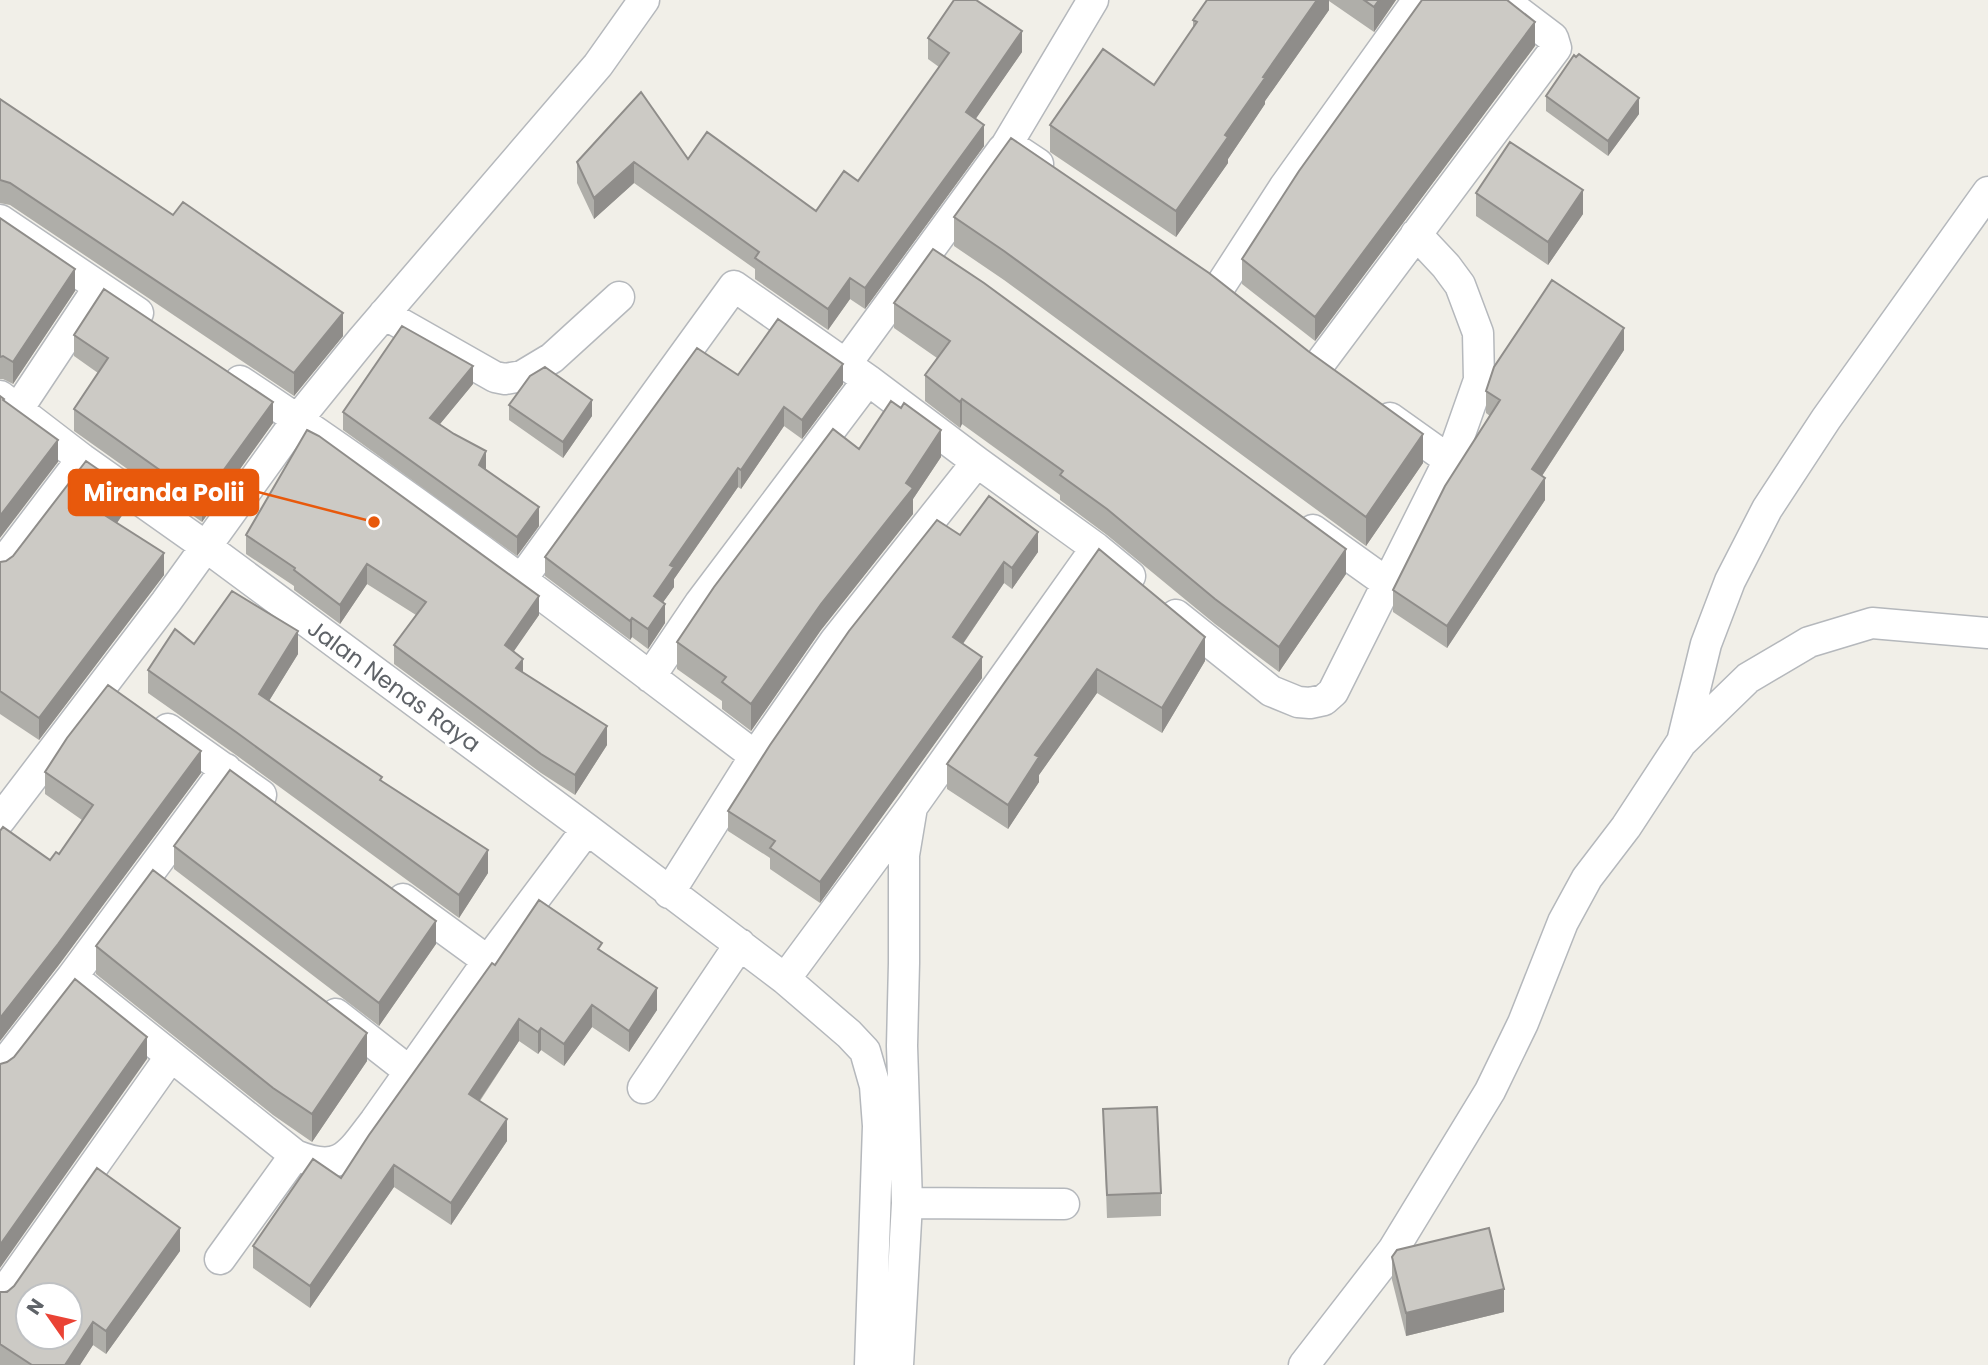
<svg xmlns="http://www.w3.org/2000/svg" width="1988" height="1365" viewBox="0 0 1988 1365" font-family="Poppins,sans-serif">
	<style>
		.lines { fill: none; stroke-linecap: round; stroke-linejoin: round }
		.street-casing { stroke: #b5b8bc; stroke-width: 33 }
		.street { stroke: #fff; stroke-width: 30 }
		.wall { fill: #afaea9 }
		.shaded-wall { fill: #8f8d8a }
		.building { fill: #cccac5; stroke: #8f8d8a; stroke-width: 2; fill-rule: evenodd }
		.labels { text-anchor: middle; stroke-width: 7; stroke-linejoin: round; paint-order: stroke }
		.street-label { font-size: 23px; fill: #5f6368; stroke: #fff }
		.leader { fill: none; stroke: #e8590c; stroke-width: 2.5 }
		.callout-dot { fill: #e8590c; stroke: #fff; stroke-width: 2.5 }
		.callout { fill: #e8590c; stroke: #e8590c; stroke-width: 2.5 }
		.callout-label { font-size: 24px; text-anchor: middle; font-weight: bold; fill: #fff }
	</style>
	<rect width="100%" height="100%" fill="#f1efe8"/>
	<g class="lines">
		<defs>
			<path id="street" d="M 1006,146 L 1093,0
				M 0,220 L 138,313
				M 1219,288 L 1285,186 L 1418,0
				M 384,314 L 495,377 L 505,379 L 522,376 L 552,358 L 619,297
				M 846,364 L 1003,149 L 1011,146 L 1038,164
				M 1318,366 L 1556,48 L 1553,38 L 1503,0
				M 240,381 C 417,498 586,628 755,756
				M 0,396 L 82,459 L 205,546 L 587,829 L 785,979 L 849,1034 L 865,1051 L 875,1086 L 878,1126 L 870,1365
				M 18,409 L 99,287
				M 1390,418 L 1449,460
				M 1313,530 L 1387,583
				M 0,567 L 82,459
				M 521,580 L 734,286 L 868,380 L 977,462 L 1096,548 L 1130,576
				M 1176,615 L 1271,691 L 1298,702 L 1310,703 L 1324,700 L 1333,692 L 1455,448 L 1479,380 L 1478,333 L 1460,285 L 1446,266 L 1416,234
				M 650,677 L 700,603 L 868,380
				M 168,729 L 261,795
				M 1682,742 L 1706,644 L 1730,581 L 1767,509 L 1826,419 L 1988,192
				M 0,820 L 166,602 L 298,419 L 362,340 L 598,65 L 644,0
				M 669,893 L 755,756 L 835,641 L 977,462
				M 403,899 L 488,961
				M 72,977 L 295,1155 C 340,1174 349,1155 375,1121 L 488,961 L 587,829
				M 785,979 L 912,807 L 1096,548
				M 336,1014 L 409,1071
				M 0,1069 L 72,977 L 226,769
				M 643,1088 L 740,944
				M 907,1203 L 1064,1204
				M 220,1259 L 295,1155
				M 0,1298 L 171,1056
				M 898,1365 L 907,1203 L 902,1046 L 904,963 L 904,855 L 912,807
				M 1304,1365 L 1393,1250 L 1490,1091 L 1523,1023 L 1563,922 L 1587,878 L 1626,827 L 1681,743 L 1748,678 L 1809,642 L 1872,623 L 1988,633"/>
		</defs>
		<!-- street casing -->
		<use href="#street" class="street-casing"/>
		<!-- street -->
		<use href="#street" class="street"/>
	</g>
	<!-- wall -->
	<path class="wall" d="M 1207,0 L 1396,0 L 1374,32 L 1329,1 L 1329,10 L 1265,101 L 1265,104 L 1228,159 L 1228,163 L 1176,237 L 1050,152 L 1050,125 L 1154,85 L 1193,28 L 1193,20 Z
		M 928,38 L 1022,52 L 975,119 L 984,146 L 865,309 L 850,299 L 828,330 L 755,279 L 755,269 L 634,183 L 594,219 L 577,183 L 577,162 L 688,159 L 816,211 L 858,181 L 939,67 L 928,59 Z
		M 1535,46 L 1315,341 L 1242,284 L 1242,259 Z
		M 1546,96 L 1639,114 L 1608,156 L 1546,111 Z
		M 0,99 L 343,336 L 294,396 L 10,205 L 0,203 Z
		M 1476,193 L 1583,214 L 1548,265 L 1476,216 Z
		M 954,217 L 1423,463 L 1366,546 L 1004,280 L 954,246 Z
		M 0,218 L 75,291 L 13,384 L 3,379 L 0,379 Z
		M 894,303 L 1346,574 L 1279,672 L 1215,624 L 1107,535 L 1060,500 L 1060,495 L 962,424 L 960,428 L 925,401 L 925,375 L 937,358 L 894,328 Z
		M 74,335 L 273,423 L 202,522 L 74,431 L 74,409 L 98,373 L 74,356 Z
		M 1624,350 L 1542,476 L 1545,500 L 1447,648 L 1393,612 L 1393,590 L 1490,416 L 1486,413 L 1486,391 Z
		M 738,375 L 843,384 L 802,439 L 784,426 L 741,489 L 738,487 L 674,579 L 674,587 L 663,602 L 665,623 L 648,649 L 632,637 L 630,640 L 545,576 L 545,557 Z
		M 473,384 L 440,424 L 486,470 L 486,471 L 539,526 L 517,556 L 343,430 L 343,412 Z
		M 509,405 L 592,416 L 563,458 L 509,420 Z
		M 307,430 L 539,615 L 513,651 L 523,673 L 607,745 L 575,795 L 541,773 L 394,664 L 394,645 L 416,615 L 367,584 L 340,624 L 294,590 L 294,586 L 246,554 L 246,535 Z
		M 859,449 L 941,457 L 913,499 L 913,514 L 821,630 L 751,731 L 722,709 L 722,701 L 677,669 L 677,642 Z
		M 125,511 L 117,523 L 164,575 L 39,740 L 0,714 L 0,562 L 6,561 Z
		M 960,535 L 1038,552 L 1012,589 L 1004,583 L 963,644 L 982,678 L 820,903 L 770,869 L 770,858 L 728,831 L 728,811 Z
		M 1099,549 L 1205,661 L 1162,733 L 1097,693 L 1039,775 L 1039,782 L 1008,829 L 947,789 L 947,764 Z
		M 194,644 L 298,654 L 269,701 L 382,781 L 488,873 L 459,918 L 236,755 L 148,693 L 148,670 Z
		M 45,772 L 201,773 L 58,966 L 0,1041 L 0,831 L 50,860 L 59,854 L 82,820 L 45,794 Z
		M 174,846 L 436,944 L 379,1026 L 174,869 Z
		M 96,946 L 367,1061 L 312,1142 L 273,1115 L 96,974 Z
		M 602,951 L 657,1010 L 629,1052 L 592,1027 L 564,1066 L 541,1050 L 538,1054 L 519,1041 L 480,1101 L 507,1141 L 451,1225 L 394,1187 L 310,1308 L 253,1268 L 253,1246 L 341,1178 L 495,965 Z
		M 1103,1109 L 1161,1193 L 1161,1216 L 1107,1218 Z
		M 180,1251 L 106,1354 L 93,1345 L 80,1365 L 0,1365 L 0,1292 Z
		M 1392,1257 L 1504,1312 L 1406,1336 L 1392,1280 Z"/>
	<!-- shaded-wall -->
	<path class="shaded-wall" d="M 1317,0 L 1329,0 L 1329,10 L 1265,101 L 1265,104 L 1228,159 L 1228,163 L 1176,237 L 1176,211 L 1263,77 Z
		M 1379,0 L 1396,0 L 1374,32 L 1374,7 Z
		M 1535,22 L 1535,46 L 1315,341 L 1315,317 Z
		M 1022,31 L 1022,52 L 966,133 L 966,112 Z
		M 1639,98 L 1639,114 L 1608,156 L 1608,141 Z
		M 984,125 L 984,146 L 865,309 L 865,288 Z
		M 634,162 L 634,183 L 594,219 L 594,198 Z
		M 1583,190 L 1583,214 L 1548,265 L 1548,242 Z
		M 75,269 L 75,291 L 13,384 L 13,362 Z
		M 850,278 L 850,299 L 828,330 L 828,309 Z
		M 343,313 L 343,336 L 294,396 L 294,373 Z
		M 1624,328 L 1624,350 L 1532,491 L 1532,469 Z
		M 843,364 L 843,384 L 802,439 L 802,420 Z
		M 473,366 L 473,384 L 430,436 L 430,418 Z
		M 962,399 L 962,424 L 960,428 L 960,402 Z
		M 592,400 L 592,416 L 563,458 L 563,442 Z
		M 273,402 L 273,423 L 202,522 L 202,500 Z
		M 784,407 L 784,426 L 741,489 L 741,470 Z
		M 941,430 L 941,457 L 913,499 L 913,514 L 821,630 L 751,731 L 751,704 L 906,483 Z
		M 1423,434 L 1423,463 L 1366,546 L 1366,517 Z
		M 58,440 L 58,462 L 0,538 L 0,516 Z
		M 486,451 L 486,470 L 479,484 L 479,465 Z
		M 738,468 L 738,487 L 674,579 L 674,587 L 654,615 L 654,596 L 670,565 Z
		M 1545,478 L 1545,500 L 1447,648 L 1447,626 Z
		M 125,488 L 125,511 L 106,539 L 106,516 Z
		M 539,507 L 539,526 L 517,556 L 517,537 Z
		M 1038,532 L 1038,552 L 1012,589 L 1012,568 Z
		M 1346,549 L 1346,574 L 1279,672 L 1279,647 Z
		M 164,553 L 164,575 L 39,740 L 39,718 Z
		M 1004,562 L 1004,583 L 953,658 L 953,637 Z
		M 367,564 L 367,584 L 340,624 L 340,605 Z
		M 539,596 L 539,615 L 505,664 L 505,645 Z
		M 665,604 L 665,623 L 648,649 L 648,629 Z
		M 632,618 L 632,637 L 630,640 L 630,621 Z
		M 298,631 L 298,654 L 259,717 L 259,694 Z
		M 1205,637 L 1205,661 L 1162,733 L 1162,708 Z
		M 982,657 L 982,678 L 820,903 L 820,882 Z
		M 523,659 L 523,678 L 516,668 Z
		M 1097,669 L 1097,693 L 1039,775 L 1039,782 L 1008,829 L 1008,805 L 1035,755 Z
		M 607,726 L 607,745 L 575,795 L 575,775 Z
		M 201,751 L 201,773 L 58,966 L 0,1041 L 0,1018 Z
		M 488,850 L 488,873 L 459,918 L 459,895 Z
		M 436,921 L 436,944 L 379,1026 L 379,1003 Z
		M 657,988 L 657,1010 L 629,1052 L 629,1031 Z
		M 592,1005 L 592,1027 L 564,1066 L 564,1044 Z
		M 519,1019 L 519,1041 L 469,1116 L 469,1094 Z
		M 541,1028 L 541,1050 L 538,1054 L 538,1032 Z
		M 367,1033 L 367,1061 L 312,1142 L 312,1114 Z
		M 147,1037 L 147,1059 L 0,1268 L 0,1245 Z
		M 507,1119 L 507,1141 L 451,1225 L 451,1203 Z
		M 394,1165 L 394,1187 L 310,1308 L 310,1286 Z
		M 180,1228 L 180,1251 L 106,1354 L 106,1331 Z
		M 1504,1289 L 1504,1312 L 1406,1336 L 1406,1313 Z
		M 93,1322 L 93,1345 L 80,1365 L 65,1365 Z"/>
	<!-- building -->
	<path class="building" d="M 954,0 L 976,0 L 1022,31 L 966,112 L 984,125 L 865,288 L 850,278 L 828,309 L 755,258 L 759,252 L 634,162 L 594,198 L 577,162 L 641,92 L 688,159 L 707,132 L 816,211 L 844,171 L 858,181 L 949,53 L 928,38 Z
		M 1207,0 L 1317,0 L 1263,77 L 1265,78 L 1225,135 L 1228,137 L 1176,211 L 1050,125 L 1103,49 L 1154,85 L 1197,22 L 1193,20 Z
		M 1364,0 L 1379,0 L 1374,7 Z
		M 1422,0 L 1507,0 L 1535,22 L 1315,317 L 1242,259 L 1299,171 Z
		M 1579,54 L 1639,98 L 1608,141 L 1546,96 L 1574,55 L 1576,57 Z
		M 0,99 L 173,215 L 183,202 L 343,313 L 294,373 L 10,183 L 0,180 Z
		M 1011,138 L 1209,273 L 1308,351 L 1423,434 L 1366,517 L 1004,251 L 954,217 Z
		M 1510,142 L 1583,190 L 1548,242 L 1476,193 Z
		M 0,218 L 75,269 L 13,362 L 3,356 L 0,357 Z
		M 933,249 L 984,283 L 1346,549 L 1279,647 L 1215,599 L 1107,509 L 1060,475 L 1063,471 L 962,399 L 960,402 L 925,375 L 950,341 L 894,303 Z
		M 1552,280 L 1624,328 L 1532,469 L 1545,478 L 1447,626 L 1393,590 L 1445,486 L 1500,400 L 1486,391 L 1494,367 Z
		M 104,289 L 273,402 L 202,500 L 74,409 L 108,358 L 74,335 Z
		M 778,319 L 843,364 L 802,420 L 784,407 L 741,470 L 738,468 L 670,565 L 674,567 L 654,596 L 665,604 L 648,629 L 632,618 L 630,621 L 545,557 L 697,348 L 738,375 Z
		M 402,326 L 473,366 L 430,418 L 454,434 L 486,451 L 479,465 L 539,507 L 517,537 L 343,412 Z
		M 545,367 L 592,400 L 563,442 L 509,405 L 530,376 Z
		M 0,396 L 4,399 L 3,400 L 58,440 L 0,516 Z
		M 891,401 L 901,408 L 904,403 L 941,430 L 906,483 L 913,488 L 821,604 L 751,704 L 722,682 L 726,677 L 677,642 L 714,587 L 833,429 L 859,449 Z
		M 307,430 L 319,436 L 539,596 L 505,645 L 523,659 L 516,668 L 607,726 L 575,775 L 541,754 L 394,645 L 426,602 L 367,564 L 340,605 L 294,570 L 295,568 L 246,535 Z
		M 86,461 L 125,488 L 106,516 L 164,553 L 39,718 L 0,691 L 0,562 L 6,561 L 13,556 Z
		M 989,496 L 1038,532 L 1012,568 L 1004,562 L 953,637 L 982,657 L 820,882 L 770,848 L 775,841 L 728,811 L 770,745 L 849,631 L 937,520 L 960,535 Z
		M 1099,549 L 1205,637 L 1162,708 L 1097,669 L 1035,755 L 1039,757 L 1008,805 L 947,764 Z
		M 232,591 L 298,631 L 259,694 L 382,777 L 380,780 L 488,850 L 459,895 L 236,732 L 148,670 L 175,629 L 194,644 Z
		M 108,685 L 201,751 L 58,944 L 0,1018 L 0,831 L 3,827 L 50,860 L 56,852 L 59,854 L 93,805 L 45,772 L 67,738 Z
		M 230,770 L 436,921 L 379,1003 L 174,846 Z
		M 153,870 L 367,1033 L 312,1114 L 273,1088 L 96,946 Z
		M 539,900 L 602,943 L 598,949 L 657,988 L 629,1031 L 592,1005 L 564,1044 L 541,1028 L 538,1032 L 519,1019 L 469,1094 L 507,1119 L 451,1203 L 394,1165 L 310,1286 L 253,1246 L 313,1159 L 341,1178 L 369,1135 L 492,963 L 495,965 Z
		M 75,979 L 147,1037 L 0,1245 L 0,1064 L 7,1062 L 14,1057 Z
		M 1157,1107 L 1161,1193 L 1107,1195 L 1103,1109 Z
		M 97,1168 L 180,1228 L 106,1331 L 93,1322 L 65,1365 L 32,1365 L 0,1344 L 0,1292 L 7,1292 L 14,1286 ZM 28,1295 L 70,1295 L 70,1337 L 28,1337 Z
		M 1489,1228 L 1504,1289 L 1406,1313 L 1392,1257 L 1397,1250 Z"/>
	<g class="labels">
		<!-- street labels -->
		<g class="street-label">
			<text transform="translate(394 686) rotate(36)" y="8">Jalan Nenas Raya</text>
		</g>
	</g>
	<!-- callouts -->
	<path class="leader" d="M374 522L258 492"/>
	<circle class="callout-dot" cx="374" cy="522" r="7"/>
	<rect class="callout" x="69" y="470" width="189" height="45" rx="7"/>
	<g class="callout-label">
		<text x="164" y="501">Miranda Polii</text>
	</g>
	<!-- north arrow -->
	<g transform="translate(49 1316) rotate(304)"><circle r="33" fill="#ffffff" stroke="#bfc1c3" stroke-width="2"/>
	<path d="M0-5L12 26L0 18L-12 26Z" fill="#ea4335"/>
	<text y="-10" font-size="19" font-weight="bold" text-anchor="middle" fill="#5f6368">N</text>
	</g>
</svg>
